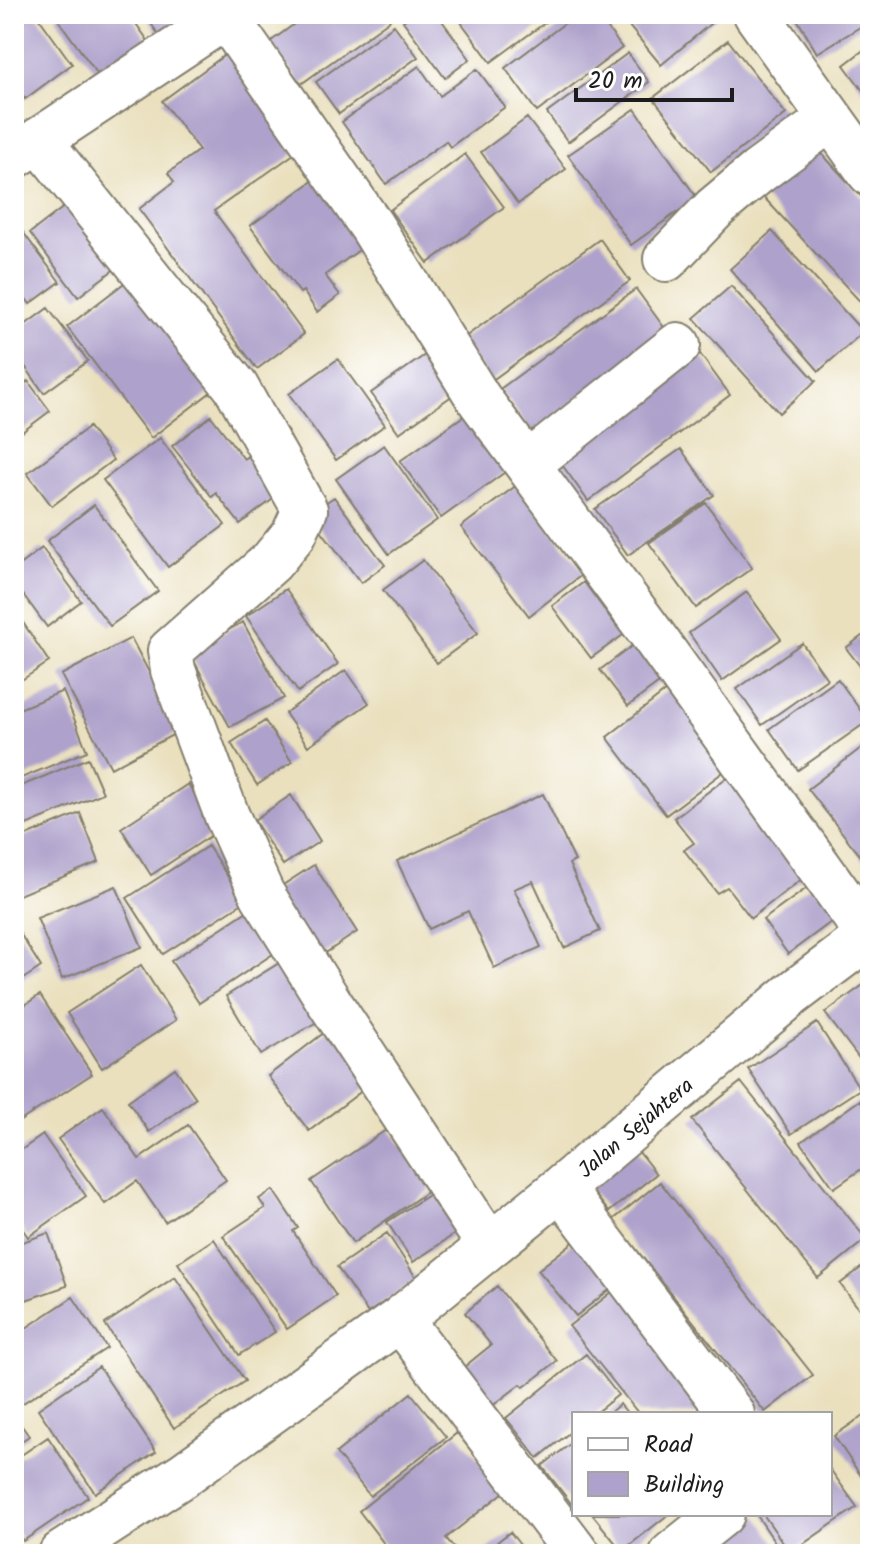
<svg xmlns="http://www.w3.org/2000/svg" width="884" height="1568" viewBox="0 0 884 1568" font-family="Kalam,sans-serif">
	<style>
		.building { fill: #aea1cb }
		.lines { fill: none; stroke-linecap: round; stroke-linejoin: round }
		.street-casing { stroke: #837e6d; stroke-width: 48 }
		.street { stroke: #fff; stroke-width: 44 }
		.labels { text-anchor: middle; stroke-width: 8; stroke-linejoin: round; paint-order: stroke }
		.street-label { font-size: 22px; fill: #1c1c1c; stroke: #fff }
	</style>
	<rect width="100%" height="100%" fill="#fff"/>
	<filter id="ink" filterUnits="userSpaceOnUse"><feTurbulence type="fractalNoise" baseFrequency=".0125" numOctaves="2"/><feDisplacementMap in="SourceGraphic" scale="16" xChannelSelector="R" yChannelSelector="G"/><feConvolveMatrix kernelMatrix="1 2 1 2 8 2 1 2 1" color-interpolation-filters="sRGB"/></filter>
	<filter id="wash" filterUnits="userSpaceOnUse"><feTurbulence type="fractalNoise" baseFrequency=".006" numOctaves="4" result="noise"/><feDisplacementMap in="SourceGraphic" scale="32" xChannelSelector="R" yChannelSelector="G"/><feGaussianBlur stdDeviation="1.8" result="paint"/><feColorMatrix in="noise" values="0 0 0 0 0 0 0 0 0 0 0 0 0 0 0 0 0 1.4 0 .05"/><feComposite in="paint" operator="in"/></filter>
	<g filter="url(#wash)">
		<rect width="100%" height="100%" fill="#eae0be"/>
		<g id="blocks">
			<!-- building -->
			<path class="building" d="M 32,14 L 36,14 L 72,64 L 25,99 L 14,84 L 14,27 Z
				M 61,14 L 129,14 L 154,49 L 105,84 L 56,17 Z
				M 144,14 L 197,14 L 162,39 Z
				M 308,14 L 386,14 L 390,20 L 301,84 L 270,42 Z
				M 412,14 L 437,14 L 470,59 L 445,78 L 403,21 Z
				M 455,14 L 557,14 L 491,62 Z
				M 577,14 L 597,14 L 622,48 L 537,112 L 505,68 Z
				M 619,14 L 722,14 L 661,65 Z
				M 794,14 L 866,14 L 870,21 L 817,53 Z
				M 394,25 L 418,57 L 339,114 L 316,82 Z
				M 728,40 L 786,114 L 711,172 L 653,98 Z
				M 870,45 L 870,100 L 844,65 Z
				M 233,49 L 305,146 L 214,211 L 304,334 L 257,369 L 139,209 L 174,182 L 168,173 L 199,150 L 162,101 Z
				M 628,53 L 649,82 L 568,142 L 547,113 Z
				M 419,66 L 440,96 L 477,69 L 505,107 L 450,147 L 446,141 L 386,184 L 342,122 Z
				M 635,109 L 697,198 L 631,245 L 568,155 Z
				M 527,118 L 566,169 L 518,204 L 481,152 Z
				M 812,143 L 870,206 L 870,305 L 866,308 L 759,192 Z
				M 465,154 L 504,207 L 428,263 L 390,210 Z
				M 317,178 L 366,245 L 325,275 L 340,295 L 317,312 L 303,291 L 300,293 L 250,226 Z
				M 77,197 L 126,260 L 78,297 L 30,233 Z
				M 14,220 L 60,282 L 30,304 L 14,283 Z
				M 772,231 L 863,332 L 819,371 L 730,269 Z
				M 600,239 L 630,281 L 491,381 L 461,340 Z
				M 136,274 L 220,385 L 151,438 L 67,327 Z
				M 731,286 L 816,381 L 779,413 L 694,318 Z
				M 636,289 L 668,333 L 532,432 L 500,389 Z
				M 48,308 L 88,361 L 44,393 L 14,351 L 14,333 Z
				M 692,343 L 730,395 L 588,501 L 550,448 Z
				M 435,348 L 463,388 L 399,433 L 371,393 Z
				M 338,359 L 385,425 L 336,460 L 289,394 Z
				M 28,381 L 50,411 L 14,438 L 14,391 Z
				M 475,408 L 515,465 L 441,518 L 400,461 Z
				M 211,416 L 244,459 L 254,450 L 285,490 L 240,524 L 216,493 L 212,497 L 172,446 Z
				M 89,427 L 113,460 L 52,506 L 27,473 Z
				M 160,438 L 225,525 L 168,567 L 103,480 Z
				M 384,445 L 437,520 L 389,554 L 336,479 Z
				M 681,449 L 714,495 L 628,555 L 595,509 Z
				M 517,485 L 584,573 L 529,616 L 461,527 Z
				M 334,497 L 385,565 L 361,583 L 309,514 Z
				M 706,503 L 752,568 L 696,608 L 649,543 Z
				M 94,505 L 158,591 L 110,626 L 47,541 Z
				M 42,548 L 81,601 L 47,627 L 14,582 L 14,569 Z
				M 423,560 L 478,633 L 437,663 L 383,590 Z
				M 584,582 L 623,635 L 591,658 L 552,606 Z
				M 286,589 L 338,664 L 298,692 L 246,616 Z
				M 747,592 L 781,639 L 722,681 L 689,633 Z
				M 14,609 L 49,662 L 14,685 Z
				M 243,622 L 284,698 L 230,727 L 189,652 Z
				M 870,630 L 870,679 L 846,648 Z
				M 644,637 L 671,674 L 628,706 L 600,670 Z
				M 131,638 L 180,731 L 111,768 L 61,675 Z
				M 802,643 L 827,679 L 762,725 L 737,689 Z
				M 346,670 L 369,703 L 308,746 L 285,713 Z
				M 838,679 L 868,721 L 798,770 L 769,729 Z
				M 675,684 L 735,763 L 666,815 L 607,737 Z
				M 63,691 L 87,751 L 14,781 L 14,711 Z
				M 265,721 L 292,762 L 257,785 L 231,743 Z
				M 870,741 L 870,860 L 866,863 L 808,789 Z
				M 88,758 L 103,793 L 19,828 L 14,814 L 14,789 Z
				M 730,775 L 807,875 L 751,918 L 727,887 L 717,893 L 684,850 L 694,843 L 674,818 Z
				M 188,784 L 218,831 L 151,875 L 121,828 Z
				M 543,794 L 575,861 L 569,864 L 600,931 L 564,948 L 533,881 L 514,889 L 541,947 L 494,968 L 468,911 L 429,929 L 397,861 Z
				M 291,795 L 320,841 L 283,865 L 254,820 Z
				M 80,813 L 99,862 L 14,897 L 14,841 Z
				M 208,846 L 244,902 L 163,954 L 127,898 Z
				M 314,865 L 357,932 L 312,962 L 269,894 Z
				M 818,880 L 843,913 L 788,954 L 763,920 Z
				M 116,886 L 142,947 L 62,979 L 37,918 Z
				M 255,906 L 282,948 L 199,1003 L 171,961 Z
				M 14,924 L 41,967 L 14,985 Z
				M 284,960 L 320,1020 L 261,1055 L 226,996 Z
				M 141,965 L 176,1020 L 102,1068 L 67,1013 Z
				M 870,980 L 870,1073 L 825,1013 Z
				M 40,995 L 92,1074 L 14,1125 L 14,1012 Z
				M 817,1023 L 860,1089 L 791,1134 L 748,1069 Z
				M 334,1025 L 376,1080 L 309,1131 L 268,1076 Z
				M 175,1068 L 196,1098 L 149,1132 L 128,1101 Z
				M 741,1082 L 866,1239 L 818,1278 L 692,1120 Z
				M 860,1100 L 870,1114 L 870,1163 L 834,1188 L 801,1142 Z
				M 103,1107 L 139,1159 L 188,1125 L 226,1180 L 165,1222 L 137,1181 L 105,1204 L 58,1139 Z
				M 389,1128 L 431,1189 L 353,1243 L 311,1181 Z
				M 43,1135 L 86,1196 L 28,1237 L 14,1217 L 14,1155 Z
				M 628,1138 L 656,1174 L 609,1212 L 580,1175 Z
				M 660,1182 L 813,1375 L 765,1412 L 613,1220 Z
				M 439,1188 L 465,1227 L 413,1262 L 387,1222 Z
				M 273,1190 L 298,1228 L 293,1231 L 336,1296 L 287,1329 L 223,1236 L 265,1208 L 259,1199 Z
				M 48,1233 L 67,1286 L 14,1304 L 14,1245 Z
				M 387,1233 L 417,1279 L 368,1313 L 337,1267 Z
				M 581,1236 L 618,1283 L 576,1316 L 538,1270 Z
				M 214,1239 L 275,1332 L 239,1355 L 178,1263 Z
				M 870,1261 L 870,1323 L 840,1284 Z
				M 175,1277 L 245,1381 L 174,1428 L 105,1324 Z
				M 622,1284 L 725,1414 L 639,1414 L 569,1326 Z
				M 497,1286 L 557,1361 L 524,1387 L 521,1384 L 487,1410 L 458,1372 L 491,1345 L 465,1313 Z
				M 73,1297 L 107,1348 L 20,1405 L 14,1396 L 14,1336 Z
				M 586,1354 L 618,1395 L 594,1414 L 574,1414 L 574,1429 L 538,1458 L 506,1418 Z
				M 99,1367 L 156,1452 L 95,1493 L 38,1409 Z
				M 411,1393 L 446,1437 L 370,1496 L 336,1453 Z
				M 620,1404 L 628,1414 L 608,1414 Z
				M 870,1411 L 870,1489 L 834,1436 Z
				M 14,1415 L 29,1436 L 14,1446 Z
				M 457,1433 L 504,1492 L 446,1538 L 459,1554 L 392,1554 L 359,1511 Z
				M 48,1437 L 88,1497 L 23,1541 L 14,1527 L 14,1460 Z
				M 574,1441 L 574,1507 L 542,1466 Z
				M 830,1469 L 857,1507 L 790,1553 L 763,1514 L 830,1514 Z
				M 592,1514 L 669,1514 L 622,1551 Z
				M 747,1514 L 756,1514 L 783,1554 L 683,1554 Z
				M 510,1532 L 527,1554 L 482,1554 Z"/>
		</g>
	</g>
	<g filter="url(#ink)">
		<use href="#blocks" fill-opacity="0" stroke="#837e6d" stroke-width="2"/>
		<g class="lines">
			<defs>
				<path id="street" d="M 756,14 L 870,173
					M 226,17 L 372,227 L 479,399 L 651,633 L 869,936
					M 39,140 L 236,387 L 305,510 L 294,534 L 271,562 L 170,651 L 173,670 L 227,816 L 262,894 L 328,1000 L 489,1245
					M 15,156 L 230,14
					M 666,259 L 715,208 L 758,172 L 830,119
					M 528,464 L 678,345
					M 561,1188 L 732,1414
					M 400,1319 L 578,1554
					M 61,1554 L 183,1475 L 400,1319 L 561,1188 L 792,994 L 870,935
					M 672,1554 L 722,1514"/>
			</defs>
			<!-- street casing -->
			<use href="#street" class="street-casing"/>
			<!-- street -->
			<use href="#street" class="street"/>
		</g>
	</g>
	<g class="labels">
		<!-- street labels -->
		<g class="street-label">
			<text transform="translate(635 1127) rotate(-40)" y="8">Jalan Sejahtera</text>
		</g>
	</g>
	<!-- margin -->
	<rect width="884" height="1568" fill="none" stroke="#fff" stroke-width="48"/>
	<!-- legend -->
	<rect x="572" y="1412" width="260" height="104" fill="#ffffff" stroke="#a4a4a4" stroke-width="2"/>
	<rect x="588" y="1438" width="40" height="12" fill="#ffffff" stroke="#a4a4a4" stroke-width="2"/>
	<text x="644" y="1452" font-size="24" fill="#1c1c1c">Road</text>
	<rect x="588" y="1472" width="40" height="24" fill="#aea1cb" stroke="#a4a4a4" stroke-width="2"/>
	<text x="644" y="1492" font-size="24" fill="#1c1c1c">Building</text>
	<!-- scale -->
	<path d="M576 88v12h156v-12" fill="none" stroke="#1c1c1c" stroke-width="4"/>
	<text x="588" y="88" font-size="24" fill="#1c1c1c" stroke="#ffffff" stroke-width="6" paint-order="stroke">20 m</text>
</svg>
